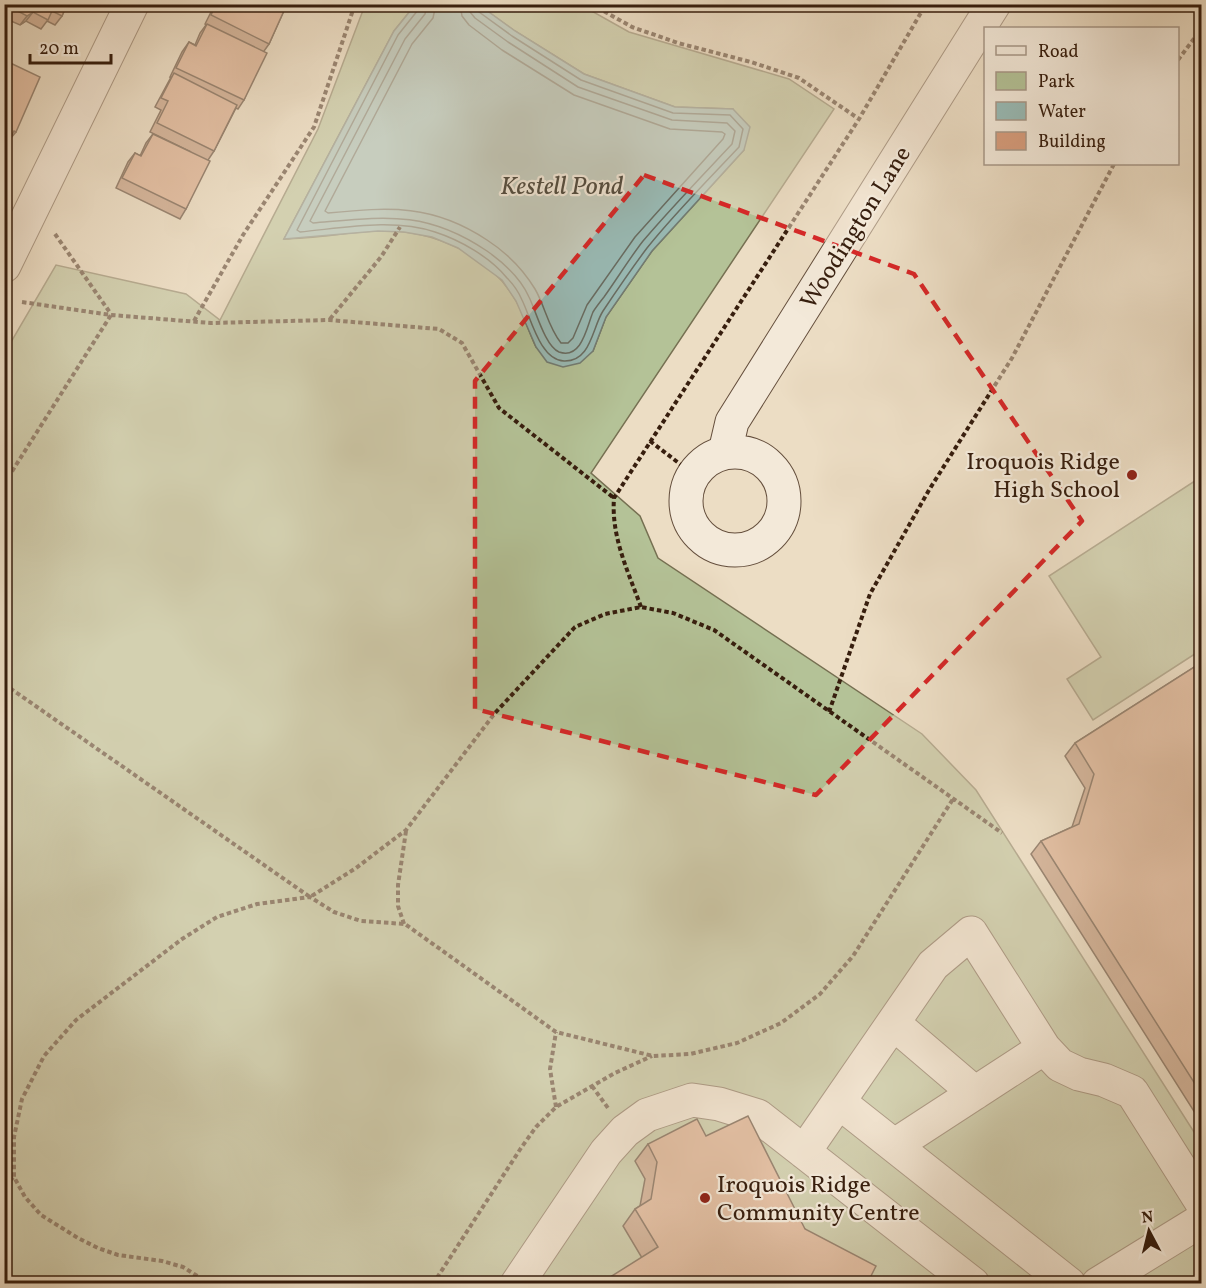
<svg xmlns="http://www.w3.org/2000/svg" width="1206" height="1288" viewBox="0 0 1206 1288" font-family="Vollkorn,serif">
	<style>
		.green { fill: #b4c297; stroke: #767052; stroke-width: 1.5 }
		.water { fill: #99bbb6; stroke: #727c73; stroke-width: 1.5 }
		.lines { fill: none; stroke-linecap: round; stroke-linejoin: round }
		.shore { stroke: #686c62; stroke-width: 1.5 }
		.minor-casing { stroke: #644e3c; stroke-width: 35 }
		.path { stroke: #371e0e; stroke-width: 4; stroke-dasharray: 4.5 3; stroke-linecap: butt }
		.minor { stroke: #f3e9d9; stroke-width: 33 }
		.wall { fill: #b9876c; stroke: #371e0e; stroke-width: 1.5 }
		.shaded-wall { fill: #966e58; stroke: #371e0e; stroke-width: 1.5 }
		.building { fill: #d79d7d; stroke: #371e0e; stroke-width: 1.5 }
		.marked { fill: none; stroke: #d62828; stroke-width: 4.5; stroke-dasharray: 12 8; stroke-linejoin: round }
		.poi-dot { fill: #8f2418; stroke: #f3e9d9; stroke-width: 2 }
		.labels { text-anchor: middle; stroke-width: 4.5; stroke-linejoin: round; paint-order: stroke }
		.street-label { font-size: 24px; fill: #371e0e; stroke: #f3e9d9 }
		.poi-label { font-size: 24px; fill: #371e0e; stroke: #f3e9d9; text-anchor: end }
		.water-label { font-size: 26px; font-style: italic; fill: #544d40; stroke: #f3e9d9 }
	</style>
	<rect width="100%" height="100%" fill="#ecddc4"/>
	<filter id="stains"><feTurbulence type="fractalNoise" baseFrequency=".00333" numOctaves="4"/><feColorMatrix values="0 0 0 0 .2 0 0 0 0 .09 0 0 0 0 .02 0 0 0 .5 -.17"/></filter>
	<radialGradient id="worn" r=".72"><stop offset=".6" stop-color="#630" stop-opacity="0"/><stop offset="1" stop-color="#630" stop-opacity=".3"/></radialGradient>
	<!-- green -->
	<path class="green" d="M 365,5 L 415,5 L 394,31 L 284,239 C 314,238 345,233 375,231 C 429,228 489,253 516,301 C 524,315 529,332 536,347 L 593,351 L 606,317 L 652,251 L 744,150 L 733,109 L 675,107 L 584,74 L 515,31 L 479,5 L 581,5 L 629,32 L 789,79 L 834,109 L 591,473 L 640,516 L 658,558 L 922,734 L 976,790 L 1201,1143 L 1201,1283 L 5,1284 L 4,354 L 56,265 L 186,294 L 220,320 L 318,129 Z
		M 1201,477 L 1201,650 L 1093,720 L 1067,679 L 1101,657 L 1049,576 Z"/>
	<!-- water -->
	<path class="water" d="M 415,5 L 479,5 L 515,31 L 584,74 L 675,107 L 733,109 L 750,127 L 744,150 L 652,251 L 606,317 L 593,351 L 580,363 L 563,367 L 547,362 L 536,347 L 516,301 L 502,280 L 458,248 L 432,237 L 404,232 L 378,231 L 284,239 L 394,31 Z"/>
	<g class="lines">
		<!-- shore -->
		<path class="shore" d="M 419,4 L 418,10 L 398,35 L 297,230 L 300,232 C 343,228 393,218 435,232 C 460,240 490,257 507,278 C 513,284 519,293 522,300 C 531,318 540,360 564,361 C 591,362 592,328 603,311 C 617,290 632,268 647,248 C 675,213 708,180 739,147 L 743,129 L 730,115 L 673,113 L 581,80 L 512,36 L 479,12 L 476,4
			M 427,4 L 425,14 L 405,39 L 310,221 L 313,223 C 383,217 425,209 487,251 C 504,263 521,279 529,297 C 536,311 545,346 559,352 C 582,360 587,326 593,312 C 596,307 600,302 604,297 C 617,279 629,259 643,241 C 671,208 702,176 732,144 L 735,131 L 727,123 L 672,120 L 578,87 L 508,42 L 475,18 L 470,12 L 469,4
			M 436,4 L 433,18 L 412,44 L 325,211 L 328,213 C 390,207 433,204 487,240 C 507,253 523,269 535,289 C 545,306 548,327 561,343 L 568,343 L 573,338 L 587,305 L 635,237 L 723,139 L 725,134 L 722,132 L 670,129 L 574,95 L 502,50 L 469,25 L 462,16 L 460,4"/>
		<defs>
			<path id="minor" d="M 4,266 L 132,4
				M686 501a49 49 0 1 1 98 0a49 49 0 1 1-98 0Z
				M 725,452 L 732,422 L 994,4
				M 893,1023 L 975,1093
				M 839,1102 L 1069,1284
				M 895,1145 L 1044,1048
				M 804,1152 L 933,965 L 971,933 L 1044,1048 L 1060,1065 L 1079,1074 L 1104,1080 L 1132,1092 L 1202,1203
				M 517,1284 L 606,1152 L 625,1131 L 647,1115 L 692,1100 L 719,1104 L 758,1116 L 973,1284
				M 1098,1284 L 1202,1220"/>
		</defs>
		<!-- minor casing -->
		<use href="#minor" class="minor-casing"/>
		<!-- path -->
		<path class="path" d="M 591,4 L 632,27 L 678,43 L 751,62 L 799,78 L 859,119
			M 1178,60 L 1202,28
			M 55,234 L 111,314
			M 22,302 L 111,315 L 211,323 L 329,320 L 439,329 L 462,343 L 499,408 L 614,498
			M 330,319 L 381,257 L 400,227
			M 194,321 L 243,235 L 314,127 L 355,4
			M 650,441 L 693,474
			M 4,484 L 111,315
			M 641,607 C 628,571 611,537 614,498 L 859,119 L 926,4
			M 4,684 L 310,897 L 356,868 L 406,830 L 495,713 L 575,627 L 605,614 L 641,607 L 673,613 L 714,630 L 1002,833
			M 829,712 L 870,594 L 929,490 L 1012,358 L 1114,164
			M 404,924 L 398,906 L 398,885 L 406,831
			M 592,1086 L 608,1108
			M 556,1107 L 550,1069 L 556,1032
			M 4,1185 L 14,1177
			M 210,1284 L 183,1267 L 162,1261 L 118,1255 L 98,1248 L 78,1238 L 41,1215 L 25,1197 L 14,1177 L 14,1137 L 22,1099 L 44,1056 L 76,1020 L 182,939 L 217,917 L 257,904 L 310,897 L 334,912 L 361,921 L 405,924 L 556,1032 L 653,1056 L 690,1054 L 737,1043 L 781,1023 L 820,994 L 853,956 L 953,799
			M 433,1284 L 521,1148 L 536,1127 L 556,1107 L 615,1073 L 652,1056"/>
		<!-- minor -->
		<use href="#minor" class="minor"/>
	</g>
	<!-- wall -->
	<path class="wall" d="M 4,4 L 67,4 L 62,16 L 55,25 L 47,21 L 41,29 L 26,21 L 20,25 L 4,18 Z
		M 215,4 L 287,4 L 269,44 L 264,51 L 244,100 L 238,109 L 236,108 L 214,151 L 208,160 L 186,209 L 180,219 L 116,188 L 128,162 L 135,153 L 140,156 L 146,143 L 153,134 L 191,152 L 150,132 L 161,110 L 155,107 L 171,77 L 170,77 L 182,52 L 189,42 L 195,45 L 200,33 L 206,25 L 205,24 Z
		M 4,60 L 16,132 L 4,146 Z
		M 1202,662 L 1202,1124 L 1031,854 L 1041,841 L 1072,827 L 1085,788 L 1065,756 L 1075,743 Z
		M 706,1136 L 805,1229 L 642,1258 L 623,1226 L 635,1209 L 640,1206 L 645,1179 L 635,1161 L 648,1144 Z"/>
	<!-- shaded-wall -->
	<path class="shaded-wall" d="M 33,12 L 26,21 L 20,25 L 27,16 Z"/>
	<!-- building -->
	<path class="building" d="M 4,4 L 67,4 L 62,16 L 52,11 L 48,20 L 33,12 L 27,16 Z
		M 216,4 L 287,4 L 269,44 L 211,15 Z
		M 207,24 L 267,53 L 244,100 L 176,68 L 189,42 L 196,46 Z
		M 4,60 L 40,77 L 16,132 L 14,131 L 11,137 L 4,134 Z
		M 174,73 L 237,105 L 214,151 L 157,123 L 168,101 L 161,98 Z
		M 153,134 L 210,161 L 186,209 L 122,178 L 135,153 L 141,156 Z
		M 1202,662 L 1202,1095 L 1041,841 L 1079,824 L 1094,774 L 1075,743 Z
		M 748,1116 L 805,1229 L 876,1266 L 867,1284 L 599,1284 L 658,1247 L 635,1209 L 651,1199 L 657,1162 L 648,1144 L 697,1119 L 706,1136 Z"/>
	<!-- marked area -->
	<path d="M0 0H1206V1288H0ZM 644,175 L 914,274 L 1082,521 L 816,795 L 475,709 L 475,381 Z" fill="#ecddc4" fill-opacity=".55" fill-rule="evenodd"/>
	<path class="marked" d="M 644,175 L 914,274 L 1082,521 L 816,795 L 475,709 L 475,381 Z"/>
	<!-- markers -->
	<g class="poi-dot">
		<circle cx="1132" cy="475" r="6"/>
		<circle cx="705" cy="1198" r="6"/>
	</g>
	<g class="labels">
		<!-- street labels -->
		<g class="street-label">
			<text transform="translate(855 227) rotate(-58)" y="8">Woodington Lane</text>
		</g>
		<!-- poi labels -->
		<g class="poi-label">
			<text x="1120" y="469">Iroquois Ridge<tspan x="1120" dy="28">High School</tspan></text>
			<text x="717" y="1192" text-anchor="start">Iroquois Ridge<tspan x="717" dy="28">Community Centre</tspan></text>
		</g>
		<!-- water labels -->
		<g class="water-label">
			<text x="562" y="194">Kestell Pond</text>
		</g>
	</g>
	<!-- margin -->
	<rect width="1206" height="1288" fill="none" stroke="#ecddc4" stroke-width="24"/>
	<rect x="6" y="6" width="1194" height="1276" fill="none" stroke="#371e0e" stroke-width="3"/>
	<rect x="12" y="12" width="1182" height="1264" fill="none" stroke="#371e0e" stroke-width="1.5"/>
	<!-- legend -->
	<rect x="984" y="27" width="195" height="138" fill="#f3e9d9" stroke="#a89888" stroke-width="1.5"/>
	<rect x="996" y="46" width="30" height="9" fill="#f3e9d9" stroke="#a89888" stroke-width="1.5"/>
	<text x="1038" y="57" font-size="18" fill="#371e0e">Road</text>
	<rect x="996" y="72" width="30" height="18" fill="#b4c297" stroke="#a89888" stroke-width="1.5"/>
	<text x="1038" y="87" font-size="18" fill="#371e0e">Park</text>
	<rect x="996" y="102" width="30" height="18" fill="#99bbb6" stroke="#a89888" stroke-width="1.5"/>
	<text x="1038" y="117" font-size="18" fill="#371e0e">Water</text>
	<rect x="996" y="132" width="30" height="18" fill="#d79d7d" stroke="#a89888" stroke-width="1.5"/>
	<text x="1038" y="147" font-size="18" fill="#371e0e">Building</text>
	<!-- north arrow -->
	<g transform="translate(1149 1231) rotate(353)" stroke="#f3e9d9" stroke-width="4.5" paint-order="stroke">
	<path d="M0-4.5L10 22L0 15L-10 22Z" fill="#371e0e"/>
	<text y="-9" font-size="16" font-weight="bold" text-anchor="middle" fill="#371e0e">N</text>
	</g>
	<!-- scale -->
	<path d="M30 54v9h81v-9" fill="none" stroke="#371e0e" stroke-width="3"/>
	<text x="39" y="54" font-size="18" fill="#371e0e" stroke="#f3e9d9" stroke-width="4.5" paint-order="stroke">20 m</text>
	<rect width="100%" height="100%" filter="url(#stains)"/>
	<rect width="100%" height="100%" fill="url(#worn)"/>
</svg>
